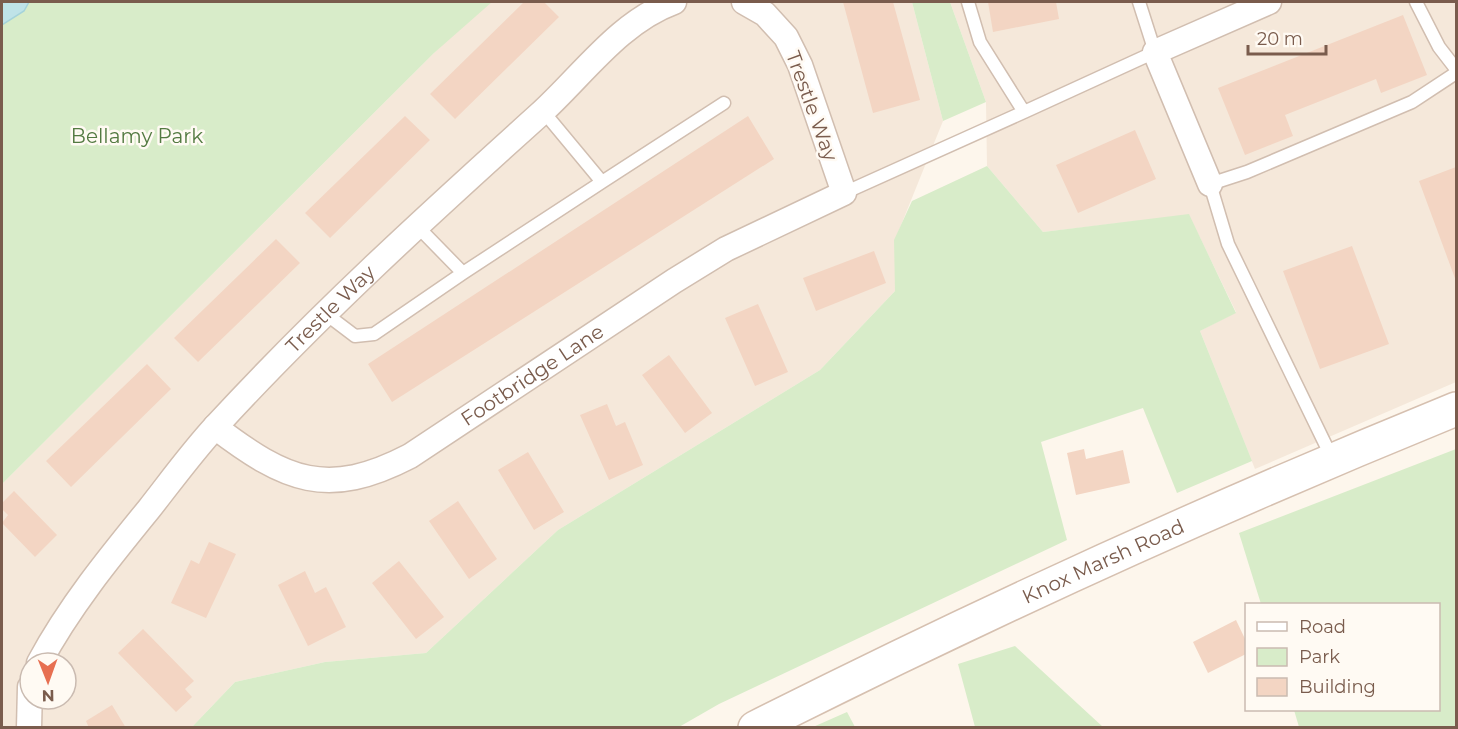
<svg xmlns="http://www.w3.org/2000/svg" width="1458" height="729" viewBox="0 0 1458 729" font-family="Montserrat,sans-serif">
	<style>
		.residential { fill: #f5e8da; fill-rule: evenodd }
		.green { fill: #d8ecc9 }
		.water { fill: #bfe3e8; stroke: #a5d3da; stroke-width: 1.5 }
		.building { fill: #f3d5c3 }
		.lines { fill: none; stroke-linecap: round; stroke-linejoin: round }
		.lane-casing { stroke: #d1beb0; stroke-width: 15 }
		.street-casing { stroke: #d1beb0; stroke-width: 27 }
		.secondary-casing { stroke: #d6c0b0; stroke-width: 36 }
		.lane { stroke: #fff; stroke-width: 12 }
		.street { stroke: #fff; stroke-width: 24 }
		.secondary { stroke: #fff; stroke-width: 33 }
		.labels { text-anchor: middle; stroke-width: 5; stroke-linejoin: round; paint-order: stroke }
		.street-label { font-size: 20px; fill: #7a5c4d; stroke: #fffaf3 }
		.park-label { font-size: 20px; fill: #537a41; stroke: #fffaf3 }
	</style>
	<rect width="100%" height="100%" fill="#fdf6ec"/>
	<!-- residential -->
	<path class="residential" d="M 485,2 L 602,2 L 606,3 L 611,2 L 912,2 L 943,121 L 895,240 L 895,291 L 820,370 L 558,530 L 426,653 L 325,662 L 235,682 L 192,727 L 2,727 L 2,484 ZM 30,663 L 66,663 L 66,699 L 30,699 Z
		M 950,2 L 1456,2 L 1456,382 L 1255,469 L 1200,331 L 1236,312 L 1189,215 L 1043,232 L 987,166 L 986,102 Z"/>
	<!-- green -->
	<path class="green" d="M 2,2 L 492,2 L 434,53 L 2,484 Z
		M 912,2 L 950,2 L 986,102 L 943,121 Z
		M 987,166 L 1043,232 L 1189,214 L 1236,313 L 1200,331 L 1252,461 L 1177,493 L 1143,408 L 1041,442 L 1067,540 L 719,704 L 679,727 L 192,727 L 235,682 L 325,662 L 426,653 L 558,530 L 820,370 L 895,291 L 894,240 L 912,201 Z
		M 1456,449 L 1456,727 L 1299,727 L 1294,710 L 1438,710 L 1438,604 L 1261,604 L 1239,533 Z
		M 1015,646 L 1103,727 L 975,727 L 958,664 Z
		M 847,712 L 855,727 L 813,727 Z"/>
	<!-- water -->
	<path class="water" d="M 2,2 L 29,2 L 24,11 L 2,25 Z"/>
	<!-- building -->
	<path class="building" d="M 524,2 L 544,2 L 559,17 L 455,119 L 430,94 Z
		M 843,2 L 893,2 L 920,100 L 873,113 Z
		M 988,2 L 1056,2 L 1059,19 L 993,32 Z
		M 1403,15 L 1427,75 L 1381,93 L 1376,79 L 1285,115 L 1293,136 L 1245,155 L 1218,88 Z
		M 405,116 L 430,140 L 330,238 L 305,213 Z
		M 748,116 L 774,159 L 392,402 L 368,364 Z
		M 1135,130 L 1156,179 L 1078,213 L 1056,165 Z
		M 1456,167 L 1456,281 L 1419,181 Z
		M 276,239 L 300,263 L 198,362 L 174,338 Z
		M 1352,246 L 1389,344 L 1320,369 L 1283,271 Z
		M 874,251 L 886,283 L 816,311 L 803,278 Z
		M 758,304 L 788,372 L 755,386 L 725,318 Z
		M 669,355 L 712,413 L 685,433 L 642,375 Z
		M 147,364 L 171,389 L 71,487 L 46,461 Z
		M 607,404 L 616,426 L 625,422 L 643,465 L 609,480 L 580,415 Z
		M 1084,449 L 1086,459 L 1123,450 L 1130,483 L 1076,495 L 1067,453 Z
		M 528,452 L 564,512 L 534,530 L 498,470 Z
		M 14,491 L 57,535 L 35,557 L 2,523 L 8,515 L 2,509 L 2,503 Z
		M 458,501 L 497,559 L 469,579 L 429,521 Z
		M 209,542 L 236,554 L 206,618 L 171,603 L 191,560 L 199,564 Z
		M 399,561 L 444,617 L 416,639 L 372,583 Z
		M 305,571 L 315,593 L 326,587 L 346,627 L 308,646 L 278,585 Z
		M 1236,620 L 1246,641 L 1246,654 L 1208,673 L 1193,642 Z
		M 143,629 L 194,681 L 185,689 L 192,697 L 176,712 L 118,653 Z
		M 112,705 L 126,728 L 89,728 L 86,721 Z"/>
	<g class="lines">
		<defs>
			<path id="lane" d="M 968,2 L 980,42 L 1024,112 L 1155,52 L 1139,2
				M 1416,2 L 1439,47 L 1456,69
				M 602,182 L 724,103
				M 844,193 L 1024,112
				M 418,227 L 463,273
				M 326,314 L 355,336 L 374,334 L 463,273 L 602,182 L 543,111
				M 1332,458 L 1228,244 L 1210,184 L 1247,172 L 1412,102 L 1456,73"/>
			<g id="street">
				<path d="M 1210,184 L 1155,52 L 1269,2"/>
				<path id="s1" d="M 215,427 C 286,481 327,499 410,456 L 674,281 L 726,249 L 844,193 L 800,65 L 786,37 L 765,14 L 744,2"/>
				<path id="s2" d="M 39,663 C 69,607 109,558 149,509 C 171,481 192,452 216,426 C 317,316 429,214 540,114 C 582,76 619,22 674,2"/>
				<path d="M 29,728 L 30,687"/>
			</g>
			<g id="secondary">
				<path id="s3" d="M 755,728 C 985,612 1218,506 1456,409"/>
			</g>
		</defs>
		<!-- lane casing -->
		<use href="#lane" class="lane-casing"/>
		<!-- street casing -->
		<use href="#street" class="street-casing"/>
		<!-- secondary casing -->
		<use href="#secondary" class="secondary-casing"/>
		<!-- lane -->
		<use href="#lane" class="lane"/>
		<!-- street -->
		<use href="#street" class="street"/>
		<!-- secondary -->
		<use href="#secondary" class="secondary"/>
	</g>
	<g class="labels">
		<!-- street labels -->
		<g class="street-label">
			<text transform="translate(812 106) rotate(70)" y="7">Trestle Way</text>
			<text dy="7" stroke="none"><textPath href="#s2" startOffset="460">Trestle Way</textPath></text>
			<text dy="7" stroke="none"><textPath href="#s1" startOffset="360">Footbridge Lane</textPath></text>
			<text dy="7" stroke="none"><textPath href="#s3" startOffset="386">Knox Marsh Road</textPath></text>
		</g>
		<!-- park labels -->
		<g class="park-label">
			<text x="137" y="143">Bellamy Park</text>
		</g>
	</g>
	<!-- border -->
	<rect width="1458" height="729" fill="none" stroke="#7a5c4d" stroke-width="6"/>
	<!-- legend -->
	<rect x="1245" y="603" width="195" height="108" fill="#fffaf3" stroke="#cabbb1" stroke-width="1.5"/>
	<rect x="1257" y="622" width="30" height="9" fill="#ffffff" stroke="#cabbb1" stroke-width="1.5"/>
	<text x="1299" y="633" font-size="18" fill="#7a5c4d">Road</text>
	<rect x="1257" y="648" width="30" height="18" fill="#d8ecc9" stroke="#cabbb1" stroke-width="1.5"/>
	<text x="1299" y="663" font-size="18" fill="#7a5c4d">Park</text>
	<rect x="1257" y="678" width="30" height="18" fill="#f3d5c3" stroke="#cabbb1" stroke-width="1.5"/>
	<text x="1299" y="693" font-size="18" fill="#7a5c4d">Building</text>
	<!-- north arrow -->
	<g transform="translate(48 681) rotate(179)"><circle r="28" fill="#fffaf3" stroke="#cabbb1" stroke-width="1.5"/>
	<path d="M0-4.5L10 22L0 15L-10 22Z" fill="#e76f51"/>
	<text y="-9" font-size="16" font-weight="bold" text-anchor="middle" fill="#7a5c4d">N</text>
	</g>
	<!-- scale -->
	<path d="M1248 45v9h78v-9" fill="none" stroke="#7a5c4d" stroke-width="3"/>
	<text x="1257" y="45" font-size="18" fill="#7a5c4d" stroke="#fffaf3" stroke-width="4.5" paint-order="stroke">20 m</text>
</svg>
